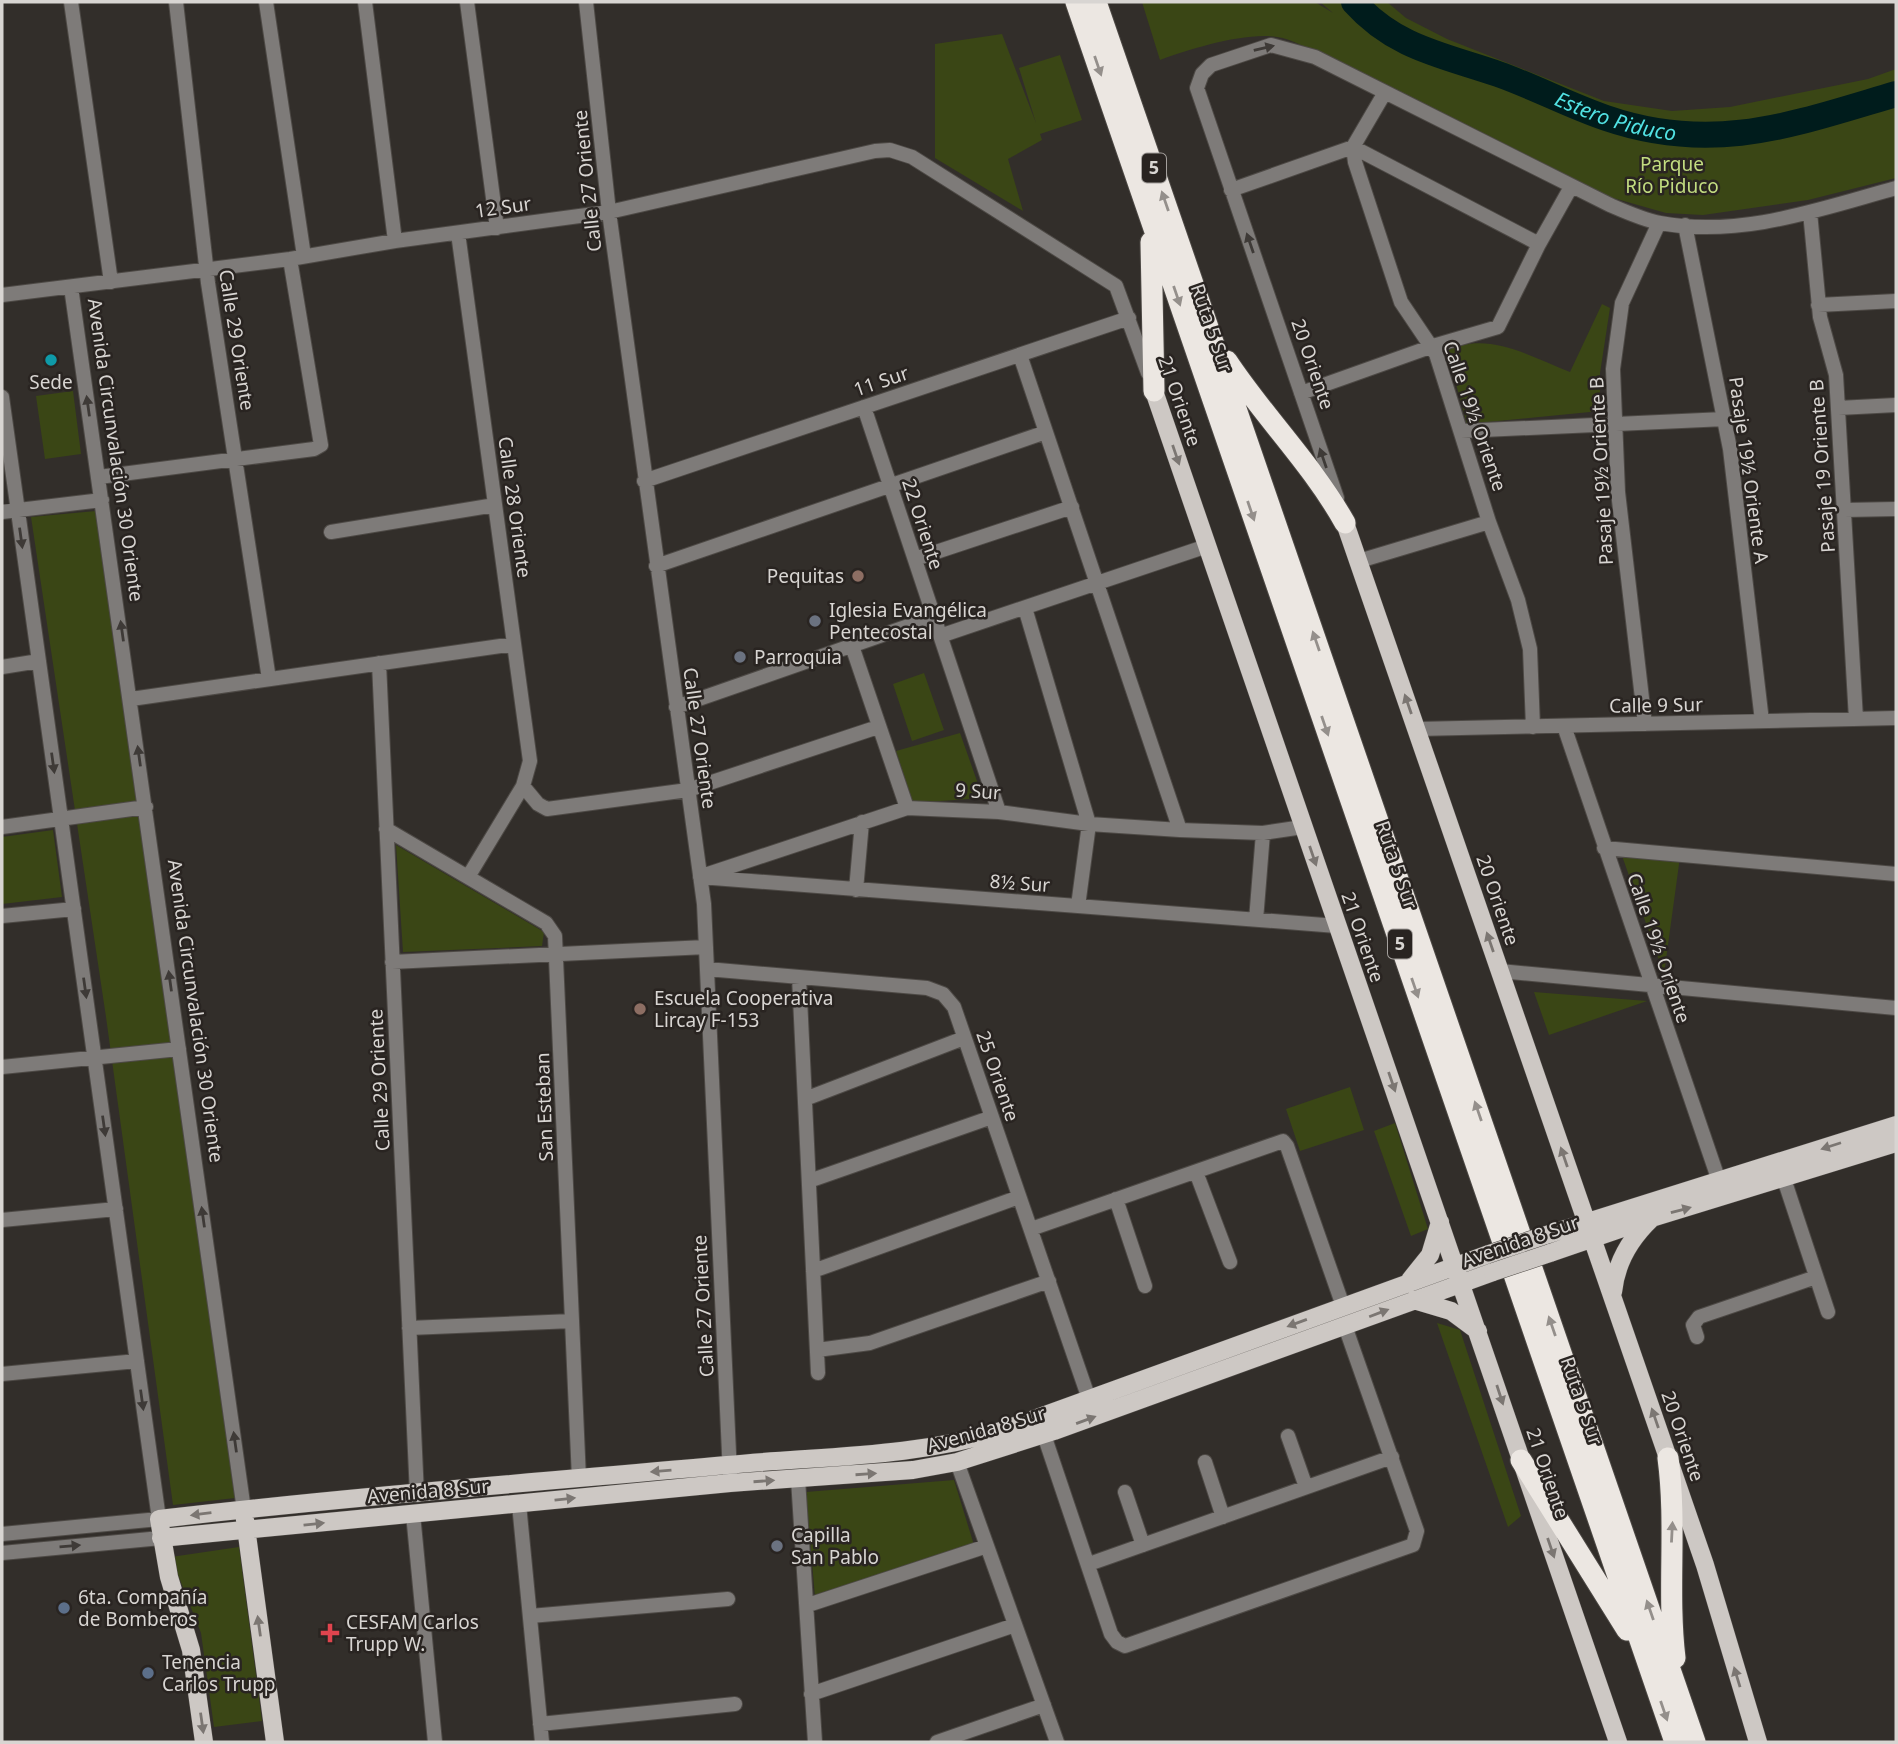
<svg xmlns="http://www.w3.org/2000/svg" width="1898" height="1744" viewBox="0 0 1898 1744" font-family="'Noto Sans',sans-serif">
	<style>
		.green { fill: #3a4615 }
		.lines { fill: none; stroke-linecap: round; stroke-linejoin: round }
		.river { stroke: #001c1c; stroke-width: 26 }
		.minor-casing { stroke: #4d4945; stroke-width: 16 }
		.major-casing { stroke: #4d4945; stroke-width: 19 }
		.highway-casing { stroke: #4d4945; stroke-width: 23 }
		.minor { stroke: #7e7b79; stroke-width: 14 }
		.major { stroke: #cdc8c4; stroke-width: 18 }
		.highway { stroke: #ece7e2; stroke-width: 21 }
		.major-bridge-casing { stroke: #4d4945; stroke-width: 19; stroke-linecap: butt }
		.major-bridge { stroke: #cdc8c4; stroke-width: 18 }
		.oneway { fill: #3e3a37 }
		.oneway2 { fill: #948f8b }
		.oneway3 { fill: #7b7672 }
		.culture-dot { fill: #0f9aa8; stroke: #292421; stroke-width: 2.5 }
		.education-dot { fill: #8d6e63; stroke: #292421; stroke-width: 2.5 }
		.worship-dot { fill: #6b7280; stroke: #292421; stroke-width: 2.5 }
		.service-dot { fill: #5c6f8a; stroke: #292421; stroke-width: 2.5 }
		.health-dot { fill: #e0444e; stroke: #292421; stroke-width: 2.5 }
		.labels { text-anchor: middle; stroke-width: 5; stroke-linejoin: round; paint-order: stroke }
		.shield { fill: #292421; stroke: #a4a09d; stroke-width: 2 }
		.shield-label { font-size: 18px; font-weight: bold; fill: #d8d5d2 }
		.park-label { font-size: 19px; fill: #c2dc80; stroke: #292421 }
		.street-label { font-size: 19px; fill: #d8d5d2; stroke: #292421 }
		.poi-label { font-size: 19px; fill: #d8d5d2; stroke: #292421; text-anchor: start }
		.water-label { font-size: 21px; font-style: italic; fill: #51e2e3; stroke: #292421 }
	</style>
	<rect width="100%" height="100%" fill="#322e2a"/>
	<!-- green -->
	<path class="green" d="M 1142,2 L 1315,2 L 1333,13 L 1320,2 L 1387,2 L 1406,18 L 1447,39 L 1604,101 L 1672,111 L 1730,107 L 1868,79 L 1896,69 L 1896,178 L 1808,200 L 1703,215 L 1666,213 L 1578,188 L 1323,55 C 1308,49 1292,39 1277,37 C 1244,32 1191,49 1160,60 Z
		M 1002,34 L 1036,123 L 1019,68 L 1060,55 L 1082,120 L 1040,134 L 1042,140 L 1008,159 L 1023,211 L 935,158 L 935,44 Z
		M 1602,304 L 1610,308 L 1600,373 L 1600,411 L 1467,424 L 1447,351 C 1487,330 1531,357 1570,372 Z
		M 73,391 L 81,454 L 45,459 L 36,396 Z
		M 96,511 L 235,1498 L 173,1505 L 106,1017 L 31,517 Z
		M 924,673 L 944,730 L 912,741 L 893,684 Z
		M 960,733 L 983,798 L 913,803 L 896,751 Z
		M 53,830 L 62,897 L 2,904 L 2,837 Z
		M 396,845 L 544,932 L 542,946 L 403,952 Z
		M 1621,853 L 1680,857 L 1664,974 Z
		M 1534,992 L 1647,1001 L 1549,1035 Z
		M 1350,1087 L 1364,1130 L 1300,1151 L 1286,1109 Z
		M 1395,1123 L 1428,1229 L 1411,1236 L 1374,1131 Z
		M 1437,1323 L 1460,1330 L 1521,1516 L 1508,1527 Z
		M 954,1480 L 974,1545 L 815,1597 L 806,1492 Z
		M 239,1547 L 262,1721 L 214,1727 L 201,1633 L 171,1557 Z"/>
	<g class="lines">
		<!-- river -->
		<path class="river" id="s1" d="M 1354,2 C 1395,48 1443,55 1498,74 C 1535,87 1570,106 1606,118 C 1714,155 1794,124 1896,94"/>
		<defs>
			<path id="minor" d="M 71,2 L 111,282
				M 176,2 L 208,283 L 269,679
				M 266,2 L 304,256
				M 365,2 L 395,241
				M 467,2 L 497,228
				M 586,2 L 609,212 L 704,904 L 730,1475
				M 1384,94 L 1353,147 L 1355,162 L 1401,302 L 1436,354 L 1489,522 L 1518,600 L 1530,649 L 1533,727
				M 1231,190 L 1353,147 L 1539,244
				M 1810,212 L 1820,317 L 1836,375 L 1856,719
				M 1685,225 L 1730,449 L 1762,721
				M 458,233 L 530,761 L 523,786 L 468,877
				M 71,287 L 244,1510
				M 2,295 L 290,259 L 395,241 L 609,212 L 875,151 L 890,150 L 912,157 L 1116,286 L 1148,373
				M 1818,305 L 1896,301
				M 1020,355 L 1180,830
				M 1301,393 L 1433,346 L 1498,327 L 1539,244 L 1571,187
				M 2,397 L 159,1519 L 2,1534
				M 864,407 L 999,812
				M 1838,408 L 1896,405
				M 1461,431 L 1725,419
				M 99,477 L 314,449 L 321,445 L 290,259
				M 644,481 L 1129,318
				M 1337,498 L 1197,88 L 1202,74 L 1211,65 L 1271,45 L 1315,57 L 1610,205 C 1626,212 1644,220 1660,223 C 1741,238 1820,209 1896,188
				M 1844,510 L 1896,509
				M 2,512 L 102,500
				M 331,532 L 495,505
				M 915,559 L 1072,507
				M 1359,561 L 1489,522
				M 656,566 L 1046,432
				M 1025,608 L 1089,824 L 1078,906
				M 940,636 L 1207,546
				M 852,646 L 907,808
				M 379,663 L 417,1495
				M 2,667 L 39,661
				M 131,699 L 514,644
				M 676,707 L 934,617
				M 1645,724 L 1618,492 L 1613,369 L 1622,303 L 1659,223
				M 1564,726 L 1719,1181
				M 1417,729 L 1896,718
				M 523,786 L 538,804 L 547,809 L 688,790 L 878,727
				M 2,827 L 146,807
				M 386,829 L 546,923 L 555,936 L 579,1479
				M 1604,848 L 1896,874
				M 705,875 L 907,808 L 999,812 L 1089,824 L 1180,830 L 1263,833 L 1303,827
				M 700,877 L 1337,926
				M 856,890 L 862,822
				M 2,916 L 74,909
				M 1256,920 L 1263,833
				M 392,962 L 706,947
				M 707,969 L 927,988 L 943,994 L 954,1007 L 1089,1399
				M 1500,971 L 1896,1008
				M 799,977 L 818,1373
				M 2,1067 L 179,1049
				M 805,1099 L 964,1038
				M 1196,1172 L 1230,1262
				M 1784,1179 L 1828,1312
				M 809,1181 L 992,1117
				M 1116,1199 L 1145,1286
				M 2,1220 L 116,1209
				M 1031,1229 L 1283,1141 L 1287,1146 L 1343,1306
				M 813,1271 L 1019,1197
				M 409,1328 L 572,1321
				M 1697,1337 L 1693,1325 L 1699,1317 L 1816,1277
				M 817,1350 L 870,1343 L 1049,1281
				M 2,1374 L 137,1361
				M 1044,1435 L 1111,1634 L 1117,1642 L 1125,1646 L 1413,1545 L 1417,1531 L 1345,1326
				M 1288,1436 L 1306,1487
				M 957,1462 L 1057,1742
				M 1205,1462 L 1223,1517
				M 798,1479 L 815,1742
				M 1125,1492 L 1143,1545
				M 519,1504 L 542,1742
				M 413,1514 L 435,1742
				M 2,1553 L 161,1538
				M 1089,1564 L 1392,1457
				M 808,1605 L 987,1546
				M 530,1616 L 728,1599
				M 811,1694 L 1015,1625
				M 540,1724 L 735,1704
				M 937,1742 L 1044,1705"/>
			<path id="major" d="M 1154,391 L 1618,1742
				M 1345,523 L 1705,1565 L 1758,1742
				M 1543,1236 L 1896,1125
				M 1550,1253 L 1652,1218 L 1896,1143
				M 1410,1280 L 1430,1255 L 1440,1222
				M 1613,1292 C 1616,1263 1630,1239 1651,1219
				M 1414,1300 L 1451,1311 L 1478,1331
				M 245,1520 L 275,1742
				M 161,1538 L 730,1483 L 913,1470 L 957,1462 L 1054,1431 L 1493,1272
				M 204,1742 L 191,1650 L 169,1577 L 159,1519 C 347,1497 538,1482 727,1465 C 820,1456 913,1458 1004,1430 L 1489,1254"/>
			<path id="highway" d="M 1076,2 L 1675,1742
				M 1096,2 L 1695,1742
				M 1151,242 L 1154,391
				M 1227,361 C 1264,417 1312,464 1345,523
				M 1668,1458 C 1677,1525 1667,1591 1675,1658
				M 1521,1460 L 1627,1630"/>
		</defs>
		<!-- minor casing -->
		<use href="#minor" class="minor-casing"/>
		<!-- major casing -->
		<use href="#major" class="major-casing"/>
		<!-- highway casing -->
		<use href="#highway" class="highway-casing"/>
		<!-- minor -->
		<use href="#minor" class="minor"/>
		<!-- major -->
		<use href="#major" class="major"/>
		<!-- highway -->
		<use href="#highway" class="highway"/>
		<defs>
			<path id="major-bridge" d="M 1489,1254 L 1543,1236
				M 1493,1272 L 1550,1253"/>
		</defs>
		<!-- major-bridge casing -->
		<use href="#major-bridge" class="major-bridge-casing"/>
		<!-- major-bridge -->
		<use href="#major-bridge" class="major-bridge"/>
	</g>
	<!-- one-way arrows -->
	<defs><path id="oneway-solid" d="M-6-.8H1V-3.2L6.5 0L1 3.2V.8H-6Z" transform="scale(1.75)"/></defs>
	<g class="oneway">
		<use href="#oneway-solid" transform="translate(1264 48) rotate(-13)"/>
		<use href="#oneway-solid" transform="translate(1250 243) rotate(-109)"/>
		<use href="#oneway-solid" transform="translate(88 406) rotate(-98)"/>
		<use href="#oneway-solid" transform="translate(1323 458) rotate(-109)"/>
		<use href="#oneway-solid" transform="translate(21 538) rotate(82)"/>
		<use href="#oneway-solid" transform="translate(122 631) rotate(-98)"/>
		<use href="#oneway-solid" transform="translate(139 756) rotate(-98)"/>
		<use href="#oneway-solid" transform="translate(53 763) rotate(82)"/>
		<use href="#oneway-solid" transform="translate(170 981) rotate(-98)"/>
		<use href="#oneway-solid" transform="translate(85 988) rotate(82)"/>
		<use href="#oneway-solid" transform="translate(104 1126) rotate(82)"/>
		<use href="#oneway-solid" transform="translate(203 1217) rotate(-98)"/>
		<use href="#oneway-solid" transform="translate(142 1400) rotate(82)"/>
		<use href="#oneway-solid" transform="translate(235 1442) rotate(-98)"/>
		<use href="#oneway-solid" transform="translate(70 1546) rotate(-5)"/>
	</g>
	<g class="oneway2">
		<use href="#oneway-solid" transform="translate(1098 66) rotate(71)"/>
		<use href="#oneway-solid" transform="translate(1165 201) rotate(-109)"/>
		<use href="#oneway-solid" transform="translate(1177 296) rotate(71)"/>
		<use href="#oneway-solid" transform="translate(1251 511) rotate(71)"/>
		<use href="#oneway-solid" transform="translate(1316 641) rotate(-109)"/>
		<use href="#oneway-solid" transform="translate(1325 726) rotate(71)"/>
		<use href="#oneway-solid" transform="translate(1415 988) rotate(71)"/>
		<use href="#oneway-solid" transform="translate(1478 1111) rotate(-109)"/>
		<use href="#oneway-solid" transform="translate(1552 1326) rotate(-109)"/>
		<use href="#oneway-solid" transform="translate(1672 1532) rotate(-87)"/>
		<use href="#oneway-solid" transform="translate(1650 1610) rotate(-109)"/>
		<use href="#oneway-solid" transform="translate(1664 1711) rotate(71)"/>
	</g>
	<g class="oneway3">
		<use href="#oneway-solid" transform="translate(1176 455) rotate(71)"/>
		<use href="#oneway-solid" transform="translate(1408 704) rotate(-109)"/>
		<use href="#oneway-solid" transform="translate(1313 856) rotate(71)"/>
		<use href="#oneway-solid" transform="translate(1490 942) rotate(-109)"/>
		<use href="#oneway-solid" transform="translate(1392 1082) rotate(71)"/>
		<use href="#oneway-solid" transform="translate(1831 1146) rotate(162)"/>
		<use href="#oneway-solid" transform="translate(1564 1157) rotate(-109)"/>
		<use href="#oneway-solid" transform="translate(1681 1210) rotate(-15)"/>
		<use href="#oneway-solid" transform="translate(1379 1313) rotate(-21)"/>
		<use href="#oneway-solid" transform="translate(1297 1323) rotate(160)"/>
		<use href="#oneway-solid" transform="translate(1500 1395) rotate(72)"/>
		<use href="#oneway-solid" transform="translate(1655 1418) rotate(-109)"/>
		<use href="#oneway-solid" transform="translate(1086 1420) rotate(-20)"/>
		<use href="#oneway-solid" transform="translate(661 1471) rotate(175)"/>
		<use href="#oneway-solid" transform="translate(866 1474) rotate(-4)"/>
		<use href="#oneway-solid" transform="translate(764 1481) rotate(-4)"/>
		<use href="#oneway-solid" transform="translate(565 1499) rotate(-6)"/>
		<use href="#oneway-solid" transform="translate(201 1514) rotate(173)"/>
		<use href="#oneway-solid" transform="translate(314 1524) rotate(-6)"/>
		<use href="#oneway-solid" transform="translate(1551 1548) rotate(71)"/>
		<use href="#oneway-solid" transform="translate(259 1626) rotate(-98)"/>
		<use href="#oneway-solid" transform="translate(1737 1677) rotate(-107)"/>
		<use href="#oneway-solid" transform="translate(202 1723) rotate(82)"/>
	</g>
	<!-- markers -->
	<circle class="culture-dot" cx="51" cy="360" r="7"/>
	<g class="education-dot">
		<circle cx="858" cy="576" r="7"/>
		<circle cx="640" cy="1009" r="7"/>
	</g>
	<g class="worship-dot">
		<circle cx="815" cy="621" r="7"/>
		<circle cx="740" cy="657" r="7"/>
		<circle cx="777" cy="1546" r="7"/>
	</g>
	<g class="service-dot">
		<circle cx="64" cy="1608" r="7"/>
		<circle cx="148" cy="1673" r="7"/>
	</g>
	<path class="health-dot" d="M326.5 1622.5h7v7h7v7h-7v7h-7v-7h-7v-7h7z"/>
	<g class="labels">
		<!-- shield labels -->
		<g class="shield">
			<rect x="1142" y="153.5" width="24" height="29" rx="5"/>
			<rect x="1388" y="929.5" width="24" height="29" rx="5"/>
		</g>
		<g class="shield-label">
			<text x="1154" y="174">5</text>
			<text x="1400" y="950">5</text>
		</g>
		<!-- park labels -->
		<g class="park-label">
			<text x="1672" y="171">Parque<tspan x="1672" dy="22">Río Piduco</tspan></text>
		</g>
		<!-- street labels -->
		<g class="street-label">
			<text transform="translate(587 181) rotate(-96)" y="7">Calle 27 Oriente</text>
			<text transform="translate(503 207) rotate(-8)" y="7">12 Sur</text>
			<text transform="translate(1212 328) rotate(71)" y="7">Ruta 5 Sur</text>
			<text transform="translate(237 340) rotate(81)" y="7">Calle 29 Oriente</text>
			<text transform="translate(1313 364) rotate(71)" y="7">20 Oriente</text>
			<text transform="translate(881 381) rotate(-19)" y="7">11 Sur</text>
			<text transform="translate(1180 401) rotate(71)" y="7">21 Oriente</text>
			<text transform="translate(1475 416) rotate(71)" y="7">Calle 19½ Oriente</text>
			<text transform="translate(116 450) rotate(82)" y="7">Avenida Circunvalación 30 Oriente</text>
			<text transform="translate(1822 466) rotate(-94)" y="7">Pasaje 19 Oriente B</text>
			<text transform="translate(1749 470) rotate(82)" y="7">Pasaje 19½ Oriente A</text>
			<text transform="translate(1601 471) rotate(-93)" y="7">Pasaje 19½ Oriente B</text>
			<text transform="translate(515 507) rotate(82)" y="7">Calle 28 Oriente</text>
			<text transform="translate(923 524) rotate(72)" y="7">22 Oriente</text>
			<text transform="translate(1656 705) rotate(-1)" y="7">Calle 9 Sur</text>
			<text transform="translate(700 738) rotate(82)" y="7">Calle 27 Oriente</text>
			<text transform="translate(978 791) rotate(4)" y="7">9 Sur</text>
			<text transform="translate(1397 865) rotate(71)" y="7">Ruta 5 Sur</text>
			<text transform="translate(1020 883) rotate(4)" y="7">8½ Sur</text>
			<text transform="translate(1498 900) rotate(71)" y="7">20 Oriente</text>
			<text transform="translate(1363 937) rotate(71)" y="7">21 Oriente</text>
			<text transform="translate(1659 948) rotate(71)" y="7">Calle 19½ Oriente</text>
			<text transform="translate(196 1011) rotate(82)" y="7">Avenida Circunvalación 30 Oriente</text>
			<text transform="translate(998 1076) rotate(71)" y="7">25 Oriente</text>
			<text transform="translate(379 1080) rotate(-93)" y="7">Calle 29 Oriente</text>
			<text transform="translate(544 1107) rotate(-92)" y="7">San Esteban</text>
			<text transform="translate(1520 1241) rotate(-19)" y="7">Avenida 8 Sur</text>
			<text transform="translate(703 1306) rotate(-93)" y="7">Calle 27 Oriente</text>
			<text transform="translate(1582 1401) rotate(71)" y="7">Ruta 5 Sur</text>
			<text transform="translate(986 1429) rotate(-16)" y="7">Avenida 8 Sur</text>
			<text transform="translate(1683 1436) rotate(71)" y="7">20 Oriente</text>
			<text transform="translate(1548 1473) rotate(71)" y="7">21 Oriente</text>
			<text transform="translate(428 1491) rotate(-5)" y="7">Avenida 8 Sur</text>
		</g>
		<!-- poi labels -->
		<g class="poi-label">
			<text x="51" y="389" text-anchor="middle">Sede</text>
			<text x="844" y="583" text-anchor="end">Pequitas</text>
			<text x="829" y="617">Iglesia Evangélica<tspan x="829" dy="22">Pentecostal</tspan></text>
			<text x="754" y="664">Parroquia</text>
			<text x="654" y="1005">Escuela Cooperativa<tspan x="654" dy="22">Lircay F-153</tspan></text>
			<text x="791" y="1542">Capilla<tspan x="791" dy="22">San Pablo</tspan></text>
			<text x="78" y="1604">6ta. Compañía<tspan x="78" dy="22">de Bomberos</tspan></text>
			<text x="346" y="1629">CESFAM Carlos<tspan x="346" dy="22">Trupp W.</tspan></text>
			<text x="162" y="1669">Tenencia<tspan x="162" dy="22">Carlos Trupp</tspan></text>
		</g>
		<!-- water labels -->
		<g class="water-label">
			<text dy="7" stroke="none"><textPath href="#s1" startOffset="289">Estero Piduco</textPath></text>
		</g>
	</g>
	<!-- border -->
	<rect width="1898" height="1744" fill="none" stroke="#d8d5d2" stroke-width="7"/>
</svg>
